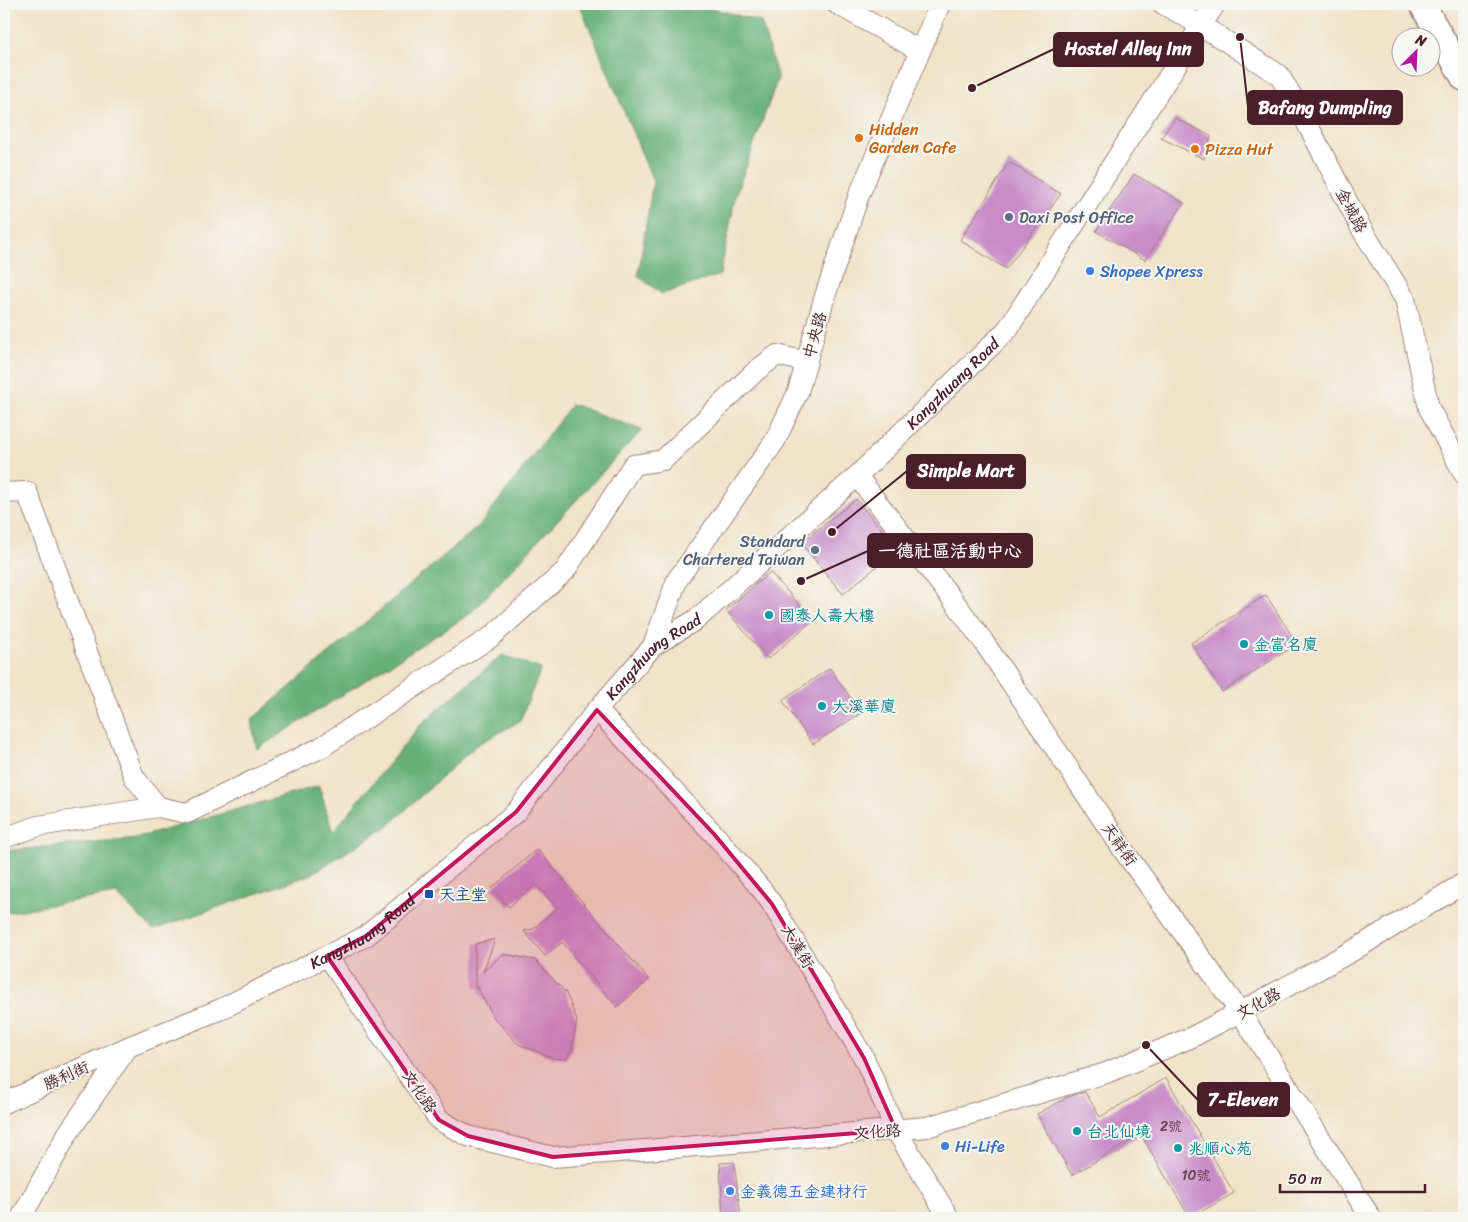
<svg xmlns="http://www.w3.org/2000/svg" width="1468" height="1222" viewBox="0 0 1468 1222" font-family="Sriracha,'LXGW WenKai TC',sans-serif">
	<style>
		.forest { fill: #66b078; stroke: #586852 }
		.building { fill: #c88dc9 }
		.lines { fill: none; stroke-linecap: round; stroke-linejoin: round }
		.minor-casing { stroke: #9d817a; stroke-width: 22 }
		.major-casing { stroke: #9d817a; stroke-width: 28 }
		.minor { stroke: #fff; stroke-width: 20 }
		.major { stroke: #fff; stroke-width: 25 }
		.marked { fill: #c2185b; fill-opacity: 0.2; stroke: #c2185b; stroke-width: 4; stroke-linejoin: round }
		.food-dot { fill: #e8710a; stroke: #f6f6f2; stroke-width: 2 }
		.service-dot { fill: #5c6f8a; stroke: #f6f6f2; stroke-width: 2 }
		.shop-dot { fill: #3f7fe0; stroke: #f6f6f2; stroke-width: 2 }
		.culture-dot { fill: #0f9aa8; stroke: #f6f6f2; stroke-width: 2 }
		.transit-dot { fill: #1a4fb4; stroke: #f6f6f2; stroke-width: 2 }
		.labels { text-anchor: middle; stroke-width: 4; stroke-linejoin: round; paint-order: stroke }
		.number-label { font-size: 14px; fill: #6a3a52 }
		.food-label { font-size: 16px; fill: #c56008; stroke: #f6f6f2; text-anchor: start }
		.street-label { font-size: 16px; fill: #4a1f2b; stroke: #f6f6f2 }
		.service-label { font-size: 16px; fill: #4e5e75; stroke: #f6f6f2; text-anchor: start }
		.shop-label { font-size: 16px; fill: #366cbe; stroke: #f6f6f2; text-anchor: start }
		.culture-label { font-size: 16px; fill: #0d838f; stroke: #f6f6f2; text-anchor: start }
		.transit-label { font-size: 16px; fill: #164399; stroke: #f6f6f2; text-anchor: start }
		.leader { fill: none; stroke: #4a1f2b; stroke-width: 2 }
		.callout-dot { fill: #4a1f2b; stroke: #f6f6f2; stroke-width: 2 }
		.callout { fill: #4a1f2b; stroke: #4a1f2b; stroke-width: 2 }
		.callout-label { font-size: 18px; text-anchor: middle; font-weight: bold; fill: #fff }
	</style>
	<rect width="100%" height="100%" fill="#f6f6f2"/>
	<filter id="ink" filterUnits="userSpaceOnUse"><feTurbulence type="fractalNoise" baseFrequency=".02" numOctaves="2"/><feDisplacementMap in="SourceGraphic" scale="10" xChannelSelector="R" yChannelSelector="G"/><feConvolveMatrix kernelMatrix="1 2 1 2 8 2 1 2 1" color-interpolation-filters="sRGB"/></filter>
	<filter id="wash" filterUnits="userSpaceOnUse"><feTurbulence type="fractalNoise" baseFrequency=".0096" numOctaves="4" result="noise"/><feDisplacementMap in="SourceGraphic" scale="20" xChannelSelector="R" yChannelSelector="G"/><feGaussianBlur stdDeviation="1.12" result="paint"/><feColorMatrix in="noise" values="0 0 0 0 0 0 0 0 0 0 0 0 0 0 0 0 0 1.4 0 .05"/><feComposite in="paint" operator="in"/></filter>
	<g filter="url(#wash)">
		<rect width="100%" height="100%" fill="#f0e3c8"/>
		<!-- forest -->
		<path class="forest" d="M 581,4 L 697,4 L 761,22 L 778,78 L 736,194 L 720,275 L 662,294 L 638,276 L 653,181 L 582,10 Z
			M 572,404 L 642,430 L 470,614 L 257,749 L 251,720 L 480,525 Z
			M 502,655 L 541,669 L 520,721 L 477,745 L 388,826 L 310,875 L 153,930 L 116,894 L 4,913 L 4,851 L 136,838 L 319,786 L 333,832 L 421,724 Z"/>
		<g id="blocks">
			<!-- building -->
			<path class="building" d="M 1175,118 L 1211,136 L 1204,159 L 1161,138 Z
				M 1009,162 L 1061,194 L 1006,269 L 960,240 Z
				M 1134,174 L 1184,203 L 1145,260 L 1096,231 Z
				M 856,499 L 898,549 L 843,594 L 801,543 Z
				M 770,572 L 813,620 L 768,659 L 726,610 Z
				M 1266,595 L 1297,644 L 1222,692 L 1191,643 Z
				M 830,668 L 861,713 L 813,744 L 782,700 Z
				M 537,849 L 649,980 L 617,1007 L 562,942 L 545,956 L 524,931 L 533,929 L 557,908 L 536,884 L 509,907 L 492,888 Z
				M 495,939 L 483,972 L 503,954 L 535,960 L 566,993 L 577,1020 L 572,1049 L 566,1059 L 553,1058 L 518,1044 L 495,1019 L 480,993 L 478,986 L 477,989 L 475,989 L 475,944 Z
				M 1166,1078 L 1234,1193 L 1190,1218 L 1141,1135 L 1072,1175 L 1037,1114 L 1068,1097 L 1085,1092 L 1100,1117 Z
				M 734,1162 L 741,1218 L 723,1218 L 720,1163 Z"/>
		</g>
	</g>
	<g filter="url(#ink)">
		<use href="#blocks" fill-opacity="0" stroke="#9d817a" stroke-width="1"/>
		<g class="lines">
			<defs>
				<g id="minor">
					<path d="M 837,4 L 920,51"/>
					<path d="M 1163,4 L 1202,26 L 1279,75 L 1298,106 L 1361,228 L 1405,299 L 1429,408 L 1464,474"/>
					<path d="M 857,476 L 956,604 L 983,641 L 1126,854 L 1240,1012 L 1371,1218"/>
					<path d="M 4,493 L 27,492 L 134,777 L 158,807"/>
					<path d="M 653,646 L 677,580 L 775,441 L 798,392 L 824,299 L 859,195 L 940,4"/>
					<path d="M 597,710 L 714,834 L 762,890 L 772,904 L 864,1058 L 896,1130 L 949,1218"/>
					<path d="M 4,838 L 38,826 L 158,807 L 187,813 L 320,748 L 491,637 L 565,571 L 633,465 L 663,460 L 757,370 L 777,355 L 807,362"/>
					<path d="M 327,956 L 439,1120 L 468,1136 L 553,1157 L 684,1147 L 927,1127 L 1106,1073 L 1192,1037 L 1240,1012 L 1354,950 L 1464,883"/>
					<path id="s1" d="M 4,1103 L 128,1047 L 221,1009 L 366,936 L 516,812 L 597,710 L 653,646 L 697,619 L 857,476 L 1007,330 L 1215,4"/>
					<path d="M 21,1218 L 68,1133 L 128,1047"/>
				</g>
				<path id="major" d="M 1422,4 L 1464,78"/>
			</defs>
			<!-- minor casing -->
			<use href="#minor" class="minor-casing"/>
			<!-- major casing -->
			<use href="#major" class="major-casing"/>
			<!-- minor -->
			<use href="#minor" class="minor"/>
			<!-- major -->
			<use href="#major" class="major"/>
		</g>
	</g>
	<!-- marked area -->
	<path class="marked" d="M 597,710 L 714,834 L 772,904 L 864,1058 L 896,1130 L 553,1157 L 468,1136 L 439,1120 L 327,956 L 366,936 L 516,812 Z"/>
	<!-- markers -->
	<g class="food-dot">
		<circle cx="859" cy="138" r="5"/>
		<circle cx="1195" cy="149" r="5"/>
	</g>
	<g class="service-dot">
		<circle cx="1009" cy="217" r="5"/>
		<circle cx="815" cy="550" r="5"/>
	</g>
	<g class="shop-dot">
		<circle cx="1090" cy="271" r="5"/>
		<circle cx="945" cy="1146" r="5"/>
		<circle cx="730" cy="1191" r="5"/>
	</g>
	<g class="culture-dot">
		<circle cx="769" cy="615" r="5"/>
		<circle cx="1244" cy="644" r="5"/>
		<circle cx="822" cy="706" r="5"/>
		<circle cx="1077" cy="1131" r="5"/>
		<circle cx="1178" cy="1148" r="5"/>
	</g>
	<rect class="transit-dot" x="424" y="889" width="10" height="10" rx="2.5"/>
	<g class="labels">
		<!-- number labels -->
		<g class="number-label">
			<text x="1171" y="1131">2號</text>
			<text x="1196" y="1180">10號</text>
		</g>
		<!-- food labels -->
		<g class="food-label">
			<text x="869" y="135">Hidden<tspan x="869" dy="18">Garden Cafe</tspan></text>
			<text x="1205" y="155">Pizza Hut</text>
		</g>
		<!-- street labels -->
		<g class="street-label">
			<text transform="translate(1352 210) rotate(62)" y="6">金城路</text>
			<text transform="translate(814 335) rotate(-74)" y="6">中央路</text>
			<text dy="6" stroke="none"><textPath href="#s1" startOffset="1208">Kangzhuang Road</textPath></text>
			<text dy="6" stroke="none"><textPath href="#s1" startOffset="802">Kangzhuang Road</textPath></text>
			<text transform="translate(1120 844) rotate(55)" y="6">天祥街</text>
			<text dy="6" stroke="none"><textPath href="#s1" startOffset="398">Kangzhuang Road</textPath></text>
			<text transform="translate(798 946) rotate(59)" y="6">大漢街</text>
			<text transform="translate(1258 1003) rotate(-29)" y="6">文化路</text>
			<text transform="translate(66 1075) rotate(-24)" y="6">勝利街</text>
			<text transform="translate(420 1091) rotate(56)" y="6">文化路</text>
			<text transform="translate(877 1131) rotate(-4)" y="6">文化路</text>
		</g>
		<!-- service labels -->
		<g class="service-label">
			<text x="1019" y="223">Daxi Post Office</text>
			<text x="805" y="547" text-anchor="end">Standard<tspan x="805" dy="18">Chartered Taiwan</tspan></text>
		</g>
		<!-- shop labels -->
		<g class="shop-label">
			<text x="1100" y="277">Shopee Xpress</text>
			<text x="955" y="1152">Hi-Life</text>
			<text x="740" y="1197">金義德五金建材行</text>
		</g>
		<!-- culture labels -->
		<g class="culture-label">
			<text x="779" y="621">國泰人壽大樓</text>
			<text x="1254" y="650">金富名廈</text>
			<text x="832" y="712">大溪華廈</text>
			<text x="1087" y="1137">台北仙境</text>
			<text x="1188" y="1154">兆順心苑</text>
		</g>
		<!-- transit labels -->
		<g class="transit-label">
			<text x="439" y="900">天主堂</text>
		</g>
	</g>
	<!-- callouts -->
	<path class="leader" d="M972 88L1054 49M1240 37L1248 107M832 532L907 471M801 581L868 551M1146 1045L1198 1100"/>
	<g class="callout-dot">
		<circle cx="972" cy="88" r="5"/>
		<circle cx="1240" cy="37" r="5"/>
		<circle cx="832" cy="532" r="5"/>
		<circle cx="801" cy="581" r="5"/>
		<circle cx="1146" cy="1045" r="5"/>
	</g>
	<g class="callout">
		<rect x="1054" y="33" width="149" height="33" rx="5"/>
		<rect x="1248" y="91" width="154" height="33" rx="5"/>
		<rect x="907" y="455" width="118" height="33" rx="5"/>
		<rect x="868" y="534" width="164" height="33" rx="5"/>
		<rect x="1198" y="1083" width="91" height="33" rx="5"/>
	</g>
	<g class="callout-label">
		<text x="1128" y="55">Hostel Alley Inn</text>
		<text x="1325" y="114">Bafang Dumpling</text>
		<text x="966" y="477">Simple Mart</text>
		<text x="950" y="557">一德社區活動中心</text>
		<text x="1243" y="1106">7-Eleven</text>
	</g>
	<!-- margin -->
	<rect width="1468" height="1222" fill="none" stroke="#f6f6f2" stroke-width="20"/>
	<!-- north arrow -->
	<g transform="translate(1416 52) rotate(24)"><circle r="24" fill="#f6f6f2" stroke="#b1a0a2"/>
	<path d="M0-4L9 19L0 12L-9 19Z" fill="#b5179e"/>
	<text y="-8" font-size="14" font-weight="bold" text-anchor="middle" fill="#4a1f2b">N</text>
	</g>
	<!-- scale -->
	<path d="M1280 1184v8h145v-8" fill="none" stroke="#4a1f2b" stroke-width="2.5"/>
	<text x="1288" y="1184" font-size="15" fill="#4a1f2b" stroke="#f6f6f2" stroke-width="4" paint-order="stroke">50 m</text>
</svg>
